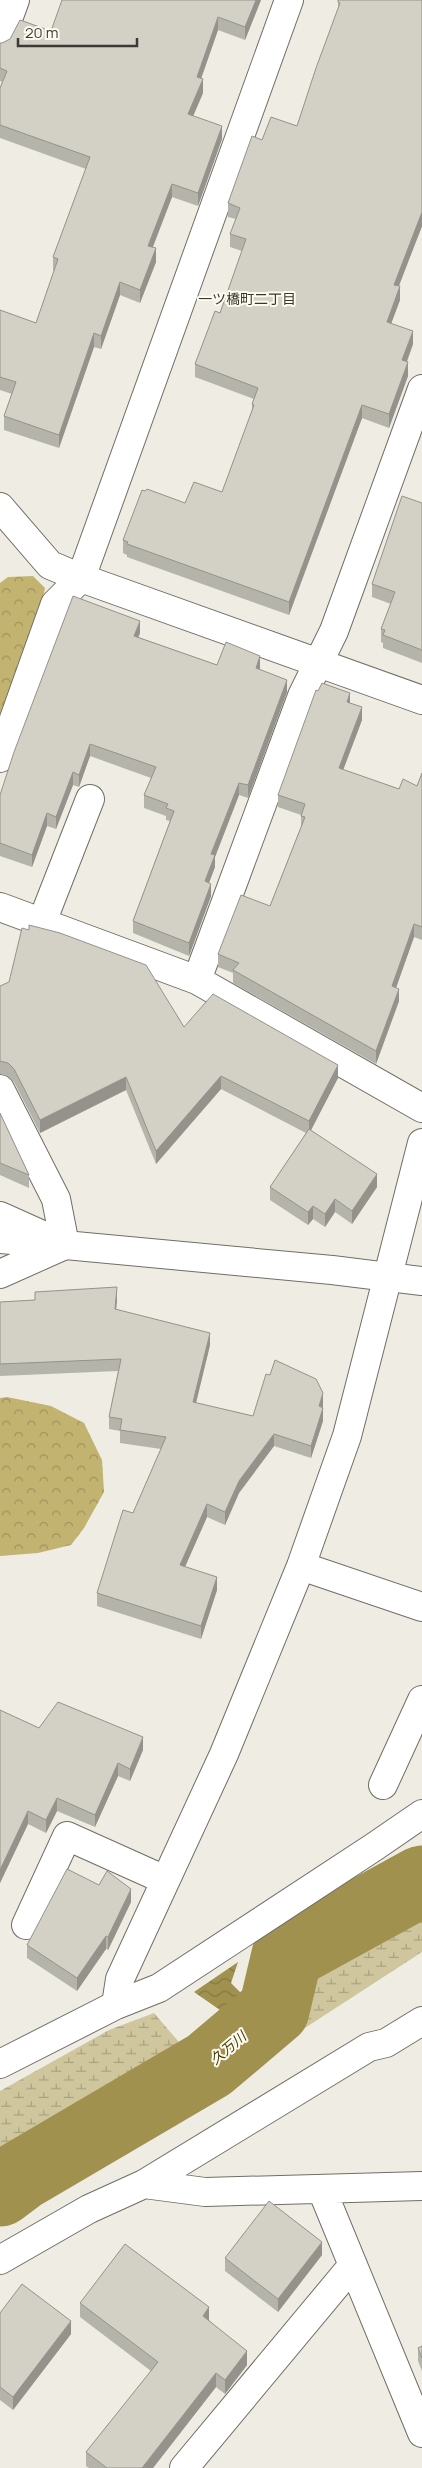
<svg xmlns="http://www.w3.org/2000/svg" width="422" height="2468" viewBox="0 0 422 2468" font-family="Manrope,'Noto Sans JP',sans-serif">
	<style>
		.forest { fill: url(#forest-crowns) }
		.wetland { fill: url(#wetland-marsh) }
		.water { fill: url(#water-waves) }
		.lines { fill: none; stroke-linecap: round; stroke-linejoin: round }
		.river { stroke: #a0914f; stroke-width: 71 }
		.street-casing { stroke: #706e65; stroke-width: 30 }
		.secondary-casing { stroke: #706e65; stroke-width: 30 }
		.primary-casing { stroke: #706e65; stroke-width: 30 }
		.street { stroke: #fff; stroke-width: 28 }
		.secondary { stroke: #fff; stroke-width: 28 }
		.primary { stroke: #fff; stroke-width: 28 }
		.wall { fill: #b5b4aa }
		.shaded-wall { fill: #94928b }
		.building { fill: #d3d1c6; stroke: #94928b }
		.labels { text-anchor: middle; stroke-width: 4; stroke-linejoin: round; paint-order: stroke }
		.neighbourhood-label { font-size: 14px; fill: #38372e; stroke: #fdfbf0 }
		.water-label { font-size: 14px; font-style: italic; fill: #453b02; stroke: #fdfbf0 }
	</style>
	<defs>
		<pattern id="forest-crowns" width="20" height="18" patternUnits="userSpaceOnUse" patternTransform="scale(1.25)"><rect width="20" height="18" fill="#c2b370"/><path d="M2 6a3 3 0 1 1 6 0M12 15a3 3 0 1 1 6 0" fill="none" stroke="#9f935d"/></pattern>
		<pattern id="wetland-marsh" width="20" height="14" patternUnits="userSpaceOnUse" patternTransform="scale(1.25)"><rect width="20" height="14" fill="#cfc69d"/><path d="M1 5h8M5 5V1M11 12h8M15 12V8" fill="none" stroke="#a9a281"/></pattern>
		<pattern id="water-waves" width="16" height="10" patternUnits="userSpaceOnUse" patternTransform="scale(1.25)"><rect width="16" height="10" fill="#a0914f"/><path d="M0 5q4-4 8 0t8 0" fill="none" stroke="#847742"/></pattern>
	</defs>
	<rect width="100%" height="100%" fill="#efede3"/>
	<!-- forest -->
	<path class="forest" d="M 33,576 L 45,588 L 38,623 L 0,716 L 0,583 L 8,577 Z
		M 7,1397 L 51,1406 L 84,1423 L 102,1460 L 104,1492 L 84,1528 L 71,1545 L 38,1553 L 0,1556 L 0,1398 Z"/>
	<!-- wetland -->
	<path class="wetland" d="M 422,1903 L 422,1952 L 271,2050 L 262,2046 L 299,2023 L 294,1977 Z
		M 154,2013 L 184,2048 L 177,2063 L 0,2174 L 0,2091 L 109,2030 Z"/>
	<!-- water -->
	<path class="water" d="M 422,1851 L 422,1895 L 296,1969 L 290,1995 L 304,2014 L 257,2053 L 230,2017 L 194,1992 L 238,1962 L 231,1983 L 245,1997 L 268,1969 L 262,1954 L 388,1875 Z
		M 193,2049 L 221,2078 L 38,2186 L 9,2197 L 0,2206 L 0,2175 L 12,2163 Z"/>
	<g class="lines">
		<!-- river -->
		<path class="river" d="M 0,2191 L 20,2176 L 209,2065 L 274,2010 L 287,1955 L 422,1881"/>
		<defs>
			<path id="street" d="M 0,41 L 15,0
				M 0,507 L 50,565 L 81,578 L 422,700
				M 0,758 L 55,604 L 81,578 L 289,0
				M 0,907 L 197,980 L 422,1108
				M 42,922 L 90,799
				M 197,980 L 302,696 L 334,631 L 422,389
				M 0,1089 L 56,1199 L 65,1245
				M 0,1216 L 58,1242
				M 301,1566 L 422,1607
				M 383,1785 L 422,1700
				M 26,1925 L 67,1836 L 165,1880
				M 116,2005 L 120,1979 L 224,1754 L 301,1566 L 347,1436 L 422,1143
				M 0,2064 L 116,2005 L 159,1988 L 374,1847 L 422,1814
				M 144,2184 L 205,2192 L 422,2186
				M 322,2190 L 422,2433
				M 0,2260 L 89,2209 L 144,2184 L 369,2047 L 386,2043 L 422,2021
				M 184,2468 L 353,2265"/>
			<path id="secondary" d="M 0,1239 L 332,1270 L 422,1281"/>
			<path id="primary" d="M 0,1274 L 65,1245"/>
		</defs>
		<!-- street casing -->
		<use href="#street" class="street-casing"/>
		<!-- secondary casing -->
		<use href="#secondary" class="secondary-casing"/>
		<!-- primary casing -->
		<use href="#primary" class="primary-casing"/>
		<!-- street -->
		<use href="#street" class="street"/>
		<!-- secondary -->
		<use href="#secondary" class="secondary"/>
		<!-- primary -->
		<use href="#primary" class="primary"/>
	</g>
	<!-- wall -->
	<path class="wall" d="M 261,0 L 245,40 L 218,30 L 201,79 L 203,93 L 193,116 L 222,139 L 198,206 L 172,197 L 153,247 L 156,262 L 140,303 L 120,295 L 101,349 L 94,347 L 59,448 L 4,430 L 4,416 L 12,394 L 0,390 L 0,310 L 36,323 L 54,271 L 53,270 L 53,257 L 86,169 L 0,138 L 0,88 L 2,82 L 0,81 L 0,43 L 2,43 L 51,31 Z
		M 422,0 L 422,226 L 399,286 L 400,300 L 391,323 L 413,344 L 407,362 L 408,376 L 389,428 L 362,418 L 289,615 L 127,557 L 127,555 L 123,553 L 123,540 L 185,503 L 222,492 L 252,411 L 252,404 L 254,399 L 195,377 L 195,364 L 220,313 L 242,251 L 230,247 L 230,234 L 236,219 L 228,217 L 228,203 L 262,140 L 297,126 L 338,10 L 338,2 Z
		M 422,503 L 422,663 L 383,648 L 383,643 L 381,642 L 381,629 L 391,604 L 372,597 L 372,584 Z
		M 140,633 L 138,637 L 217,665 L 260,668 L 260,670 L 287,692 L 248,798 L 239,795 L 215,857 L 215,867 L 209,883 L 211,896 L 189,956 L 133,933 L 133,921 L 170,821 L 166,820 L 166,816 L 144,808 L 144,795 L 151,778 L 90,756 L 79,787 L 73,785 L 56,829 L 47,826 L 32,867 L 0,856 L 0,795 Z
		M 350,703 L 362,720 L 343,770 L 399,789 L 417,786 L 422,773 L 422,940 L 414,937 L 396,988 L 399,1001 L 376,1064 L 233,983 L 233,973 L 218,967 L 218,954 L 270,906 L 301,827 L 301,815 L 278,807 L 278,795 Z
		M 0,986 L 184,1027 L 338,1078 L 311,1130 L 377,1187 L 352,1224 L 335,1212 L 325,1227 L 313,1219 L 308,1225 L 270,1200 L 270,1187 L 306,1133 L 221,1089 L 156,1164 L 126,1090 L 40,1133 L 14,1082 L 8,1076 L 0,1074 Z
		M 0,1113 L 29,1175 L 29,1188 L 0,1175 Z
		M 35,1292 L 117,1300 L 116,1309 L 210,1345 L 196,1403 L 253,1416 L 323,1406 L 323,1421 L 311,1458 L 274,1446 L 239,1493 L 225,1525 L 207,1517 L 185,1567 L 217,1590 L 201,1639 L 97,1606 L 97,1593 L 133,1513 L 161,1449 L 120,1443 L 120,1431 L 109,1429 L 109,1417 L 118,1371 L 0,1376 L 0,1302 L 35,1300 Z
		M 0,1710 L 39,1728 L 143,1750 L 130,1781 L 118,1776 L 95,1827 L 57,1811 L 46,1833 L 28,1824 L 0,1883 Z
		M 131,1902 L 108,1950 L 106,1949 L 77,1991 L 27,1958 L 27,1945 Z
		M 322,2255 L 278,2312 L 225,2271 L 225,2258 Z
		M 80,2303 L 209,2320 L 247,2365 L 225,2394 L 216,2387 L 153,2468 L 89,2468 L 86,2466 L 86,2452 L 151,2371 L 80,2317 Z
		M 0,2313 L 71,2334 L 13,2410 L 0,2400 Z
		M 422,2346 L 422,2371 L 418,2361 L 418,2348 Z"/>
	<!-- shaded-wall -->
	<path class="shaded-wall" d="M 256,0 L 261,0 L 245,40 L 245,27 Z
		M 218,17 L 218,30 L 197,90 L 197,77 Z
		M 203,79 L 203,93 L 188,128 L 188,114 Z
		M 222,126 L 222,139 L 198,206 L 198,193 Z
		M 172,184 L 172,197 L 148,259 L 148,246 Z
		M 422,212 L 422,226 L 394,298 L 394,285 Z
		M 156,248 L 156,262 L 140,303 L 140,290 Z
		M 120,282 L 120,295 L 101,349 L 101,336 Z
		M 400,286 L 400,300 L 387,335 L 387,322 Z
		M 413,331 L 413,344 L 402,374 L 402,360 Z
		M 94,333 L 94,347 L 59,448 L 59,435 Z
		M 408,362 L 408,376 L 389,428 L 389,414 Z
		M 362,405 L 362,418 L 289,615 L 289,602 Z
		M 140,621 L 140,633 L 134,648 L 134,636 Z
		M 260,656 L 260,668 L 256,680 L 256,668 Z
		M 287,680 L 287,692 L 248,798 L 248,785 Z
		M 350,693 L 350,706 L 347,702 Z
		M 362,707 L 362,720 L 339,781 L 339,768 Z
		M 90,744 L 90,756 L 79,787 L 79,775 Z
		M 73,772 L 73,785 L 56,829 L 56,817 Z
		M 239,783 L 239,795 L 215,857 L 215,867 L 205,893 L 205,881 L 211,854 Z
		M 47,813 L 47,826 L 32,867 L 32,855 Z
		M 211,884 L 211,896 L 189,956 L 189,943 Z
		M 414,924 L 414,937 L 392,999 L 392,986 Z
		M 399,989 L 399,1001 L 376,1064 L 376,1051 Z
		M 338,1065 L 338,1078 L 309,1134 L 309,1121 Z
		M 221,1076 L 221,1089 L 156,1164 L 156,1151 Z
		M 126,1077 L 126,1090 L 40,1133 L 40,1120 Z
		M 377,1174 L 377,1187 L 352,1224 L 352,1211 Z
		M 335,1199 L 335,1212 L 325,1227 L 325,1214 Z
		M 313,1206 L 313,1219 L 308,1225 L 308,1212 Z
		M 117,1287 L 117,1300 L 115,1322 L 115,1309 Z
		M 210,1333 L 210,1345 L 193,1415 L 193,1402 Z
		M 323,1393 L 323,1406 L 319,1419 L 319,1406 Z
		M 323,1408 L 323,1421 L 311,1458 L 311,1446 Z
		M 274,1434 L 274,1446 L 239,1493 L 225,1525 L 225,1512 L 239,1481 Z
		M 207,1504 L 207,1517 L 180,1578 L 180,1565 Z
		M 217,1577 L 217,1590 L 201,1639 L 201,1626 Z
		M 143,1737 L 143,1750 L 130,1781 L 130,1769 Z
		M 118,1763 L 118,1776 L 95,1827 L 95,1815 Z
		M 57,1798 L 57,1811 L 46,1833 L 46,1820 Z
		M 28,1811 L 28,1824 L 0,1883 L 0,1870 Z
		M 131,1889 L 131,1902 L 108,1950 L 108,1937 Z
		M 106,1936 L 106,1949 L 77,1991 L 77,1978 Z
		M 322,2242 L 322,2255 L 278,2312 L 278,2299 Z
		M 209,2307 L 209,2321 L 203,2316 Z
		M 71,2321 L 71,2334 L 13,2410 L 13,2397 Z
		M 247,2351 L 247,2365 L 225,2394 L 225,2380 Z
		M 216,2373 L 216,2387 L 153,2468 L 142,2468 Z"/>
	<!-- building -->
	<path class="building" d="M 62,0 L 256,0 L 245,27 L 218,17 L 197,77 L 203,79 L 188,114 L 222,126 L 198,193 L 172,184 L 148,246 L 156,248 L 140,290 L 120,282 L 101,336 L 94,333 L 59,435 L 4,416 L 16,382 L 0,377 L 0,310 L 36,323 L 58,259 L 53,257 L 90,157 L 0,125 L 0,88 L 7,71 L 0,68 L 0,43 L 2,43 L 10,39 L 20,20 L 51,31 Z
		M 338,0 L 422,0 L 422,212 L 394,285 L 400,286 L 387,322 L 413,331 L 402,360 L 408,362 L 389,414 L 362,405 L 289,602 L 127,544 L 128,542 L 123,540 L 142,490 L 145,491 L 147,489 L 185,503 L 194,482 L 222,492 L 254,405 L 252,404 L 258,388 L 195,364 L 215,311 L 220,313 L 246,239 L 230,234 L 240,208 L 228,203 L 252,136 L 262,140 L 271,117 L 297,126 L 316,68 L 340,3 L 338,2 Z
		M 402,496 L 422,503 L 422,650 L 383,635 L 385,630 L 381,629 L 395,592 L 372,584 Z
		M 73,596 L 140,621 L 134,636 L 217,665 L 226,642 L 260,656 L 256,668 L 287,680 L 248,785 L 239,783 L 211,854 L 215,855 L 205,881 L 211,884 L 189,943 L 133,921 L 174,811 L 166,808 L 168,804 L 144,795 L 156,767 L 90,744 L 79,775 L 73,772 L 56,817 L 47,813 L 32,855 L 0,843 L 0,795 L 14,752 Z
		M 322,683 L 350,693 L 347,702 L 362,707 L 339,768 L 399,789 L 403,779 L 417,786 L 422,773 L 422,927 L 414,924 L 392,986 L 399,989 L 376,1051 L 233,970 L 239,963 L 218,954 L 241,895 L 270,906 L 305,817 L 301,816 L 305,804 L 278,795 L 316,690 L 318,691 Z
		M 29,925 L 60,933 L 146,965 L 184,1027 L 213,994 L 338,1065 L 309,1121 L 221,1076 L 156,1151 L 126,1077 L 40,1120 L 14,1069 L 8,1063 L 0,1061 L 0,986 L 9,982 L 22,928 L 29,930 Z
		M 0,1113 L 29,1175 L 0,1163 Z
		M 309,1129 L 377,1174 L 352,1211 L 335,1199 L 325,1214 L 313,1206 L 308,1212 L 270,1187 Z
		M 117,1287 L 115,1309 L 210,1333 L 193,1402 L 253,1416 L 266,1374 L 270,1375 L 275,1360 L 316,1379 L 323,1393 L 319,1406 L 323,1408 L 311,1446 L 274,1434 L 239,1481 L 225,1512 L 207,1504 L 180,1565 L 217,1577 L 201,1626 L 97,1593 L 123,1510 L 133,1513 L 166,1437 L 120,1430 L 122,1419 L 109,1417 L 121,1359 L 0,1364 L 0,1302 L 35,1300 L 35,1292 Z
		M 58,1702 L 143,1737 L 130,1769 L 118,1763 L 95,1815 L 57,1798 L 46,1820 L 28,1811 L 0,1870 L 0,1710 L 39,1728 Z
		M 67,1869 L 99,1885 L 107,1871 L 131,1889 L 108,1937 L 106,1936 L 77,1978 L 27,1945 Z
		M 269,2201 L 322,2242 L 278,2299 L 225,2258 Z
		M 125,2244 L 209,2307 L 203,2316 L 247,2351 L 225,2380 L 216,2373 L 142,2468 L 107,2468 L 86,2452 L 158,2362 L 80,2303 Z
		M 22,2284 L 71,2321 L 13,2397 L 0,2387 L 0,2313 Z
		M 422,2346 L 422,2358 L 418,2348 Z"/>
	<g class="labels">
		<!-- neighbourhood labels -->
		<g class="neighbourhood-label">
			<text x="247" y="304">一ツ橋町二丁目</text>
		</g>
		<!-- water labels -->
		<g class="water-label">
			<text transform="translate(228 2048) rotate(-40)" y="5">久万川</text>
		</g>
	</g>
	<!-- scale -->
	<path d="M18 38v8h119v-8" fill="none" stroke="#3b3a36" stroke-width="2.5"/>
	<text x="25" y="38" font-size="15" fill="#3b3a36" stroke="#fdfbf0" stroke-width="4" paint-order="stroke">20 m</text>
</svg>
